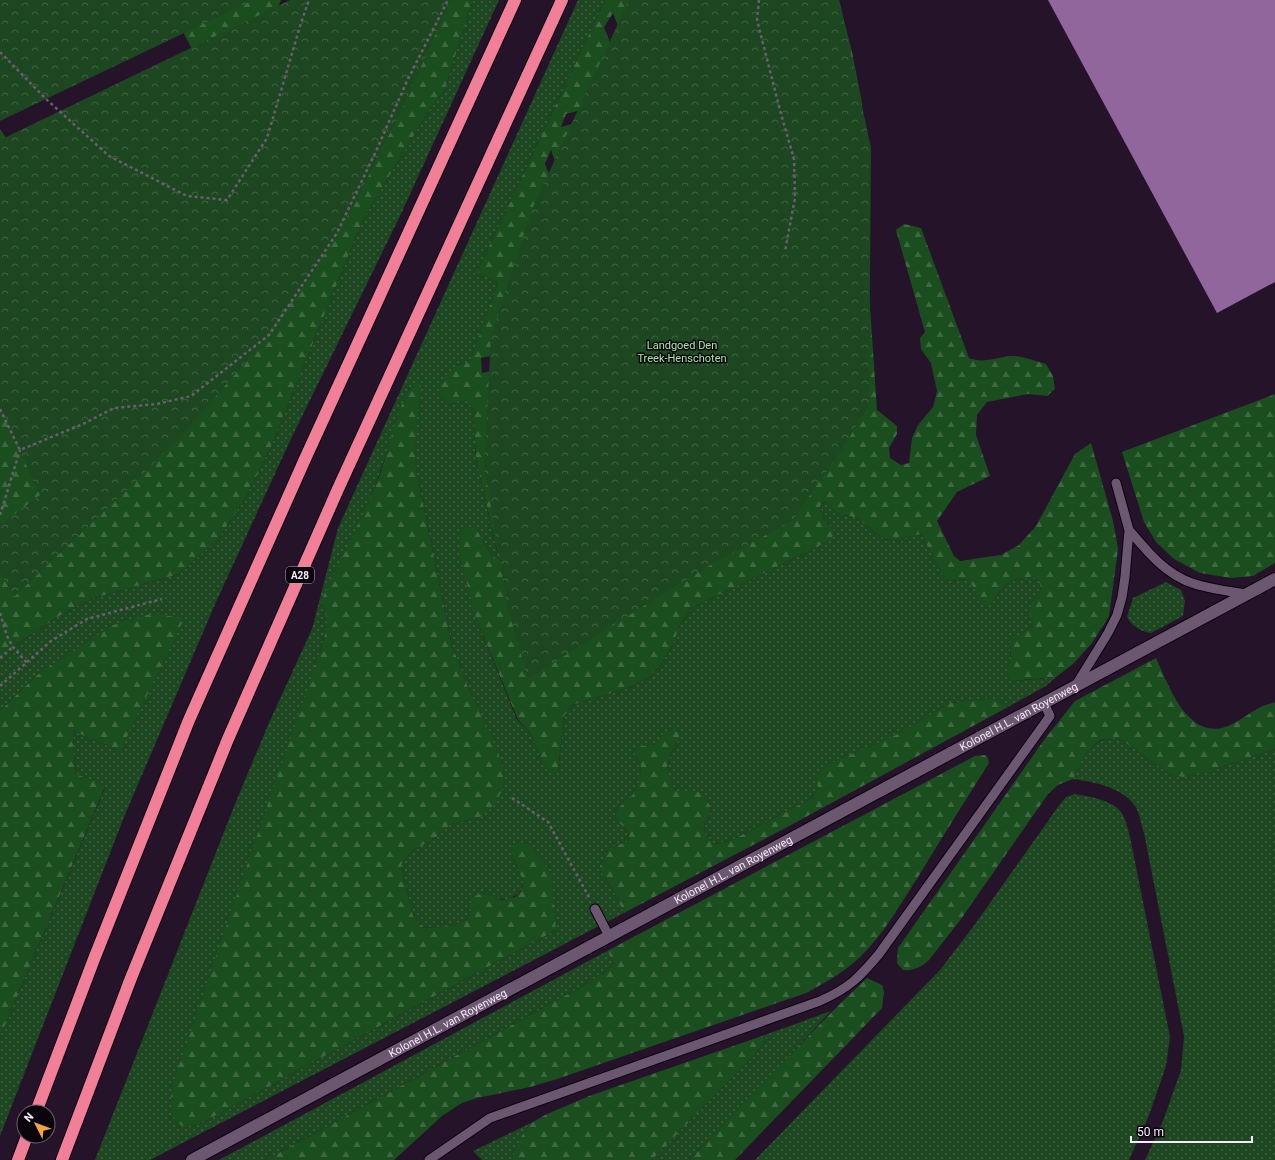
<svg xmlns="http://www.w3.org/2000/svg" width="1275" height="1160" viewBox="0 0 1275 1160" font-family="Roboto,sans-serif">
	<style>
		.grass { fill: url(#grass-dots); fill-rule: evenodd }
		.forest { fill: url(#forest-firs); fill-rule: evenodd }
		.park { fill: url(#park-crowns) }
		.building { fill: #91669c }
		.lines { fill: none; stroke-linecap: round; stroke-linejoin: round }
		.lane-casing { stroke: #0d0111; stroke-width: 11 }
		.secondary-casing { stroke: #0d0111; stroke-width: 14 }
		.highway-casing { stroke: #0d0111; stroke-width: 14 }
		.path { stroke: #6d5d71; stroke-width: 2.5; stroke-dasharray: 3 3; stroke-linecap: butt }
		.lane { stroke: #6c5771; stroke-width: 9 }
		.secondary { stroke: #6c5771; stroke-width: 12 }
		.highway { stroke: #f07f97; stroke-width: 12 }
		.labels { text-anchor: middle; stroke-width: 3; stroke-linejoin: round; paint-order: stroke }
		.shield { fill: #0a040c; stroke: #b0a5b3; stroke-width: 1 }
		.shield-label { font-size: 10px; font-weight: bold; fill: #f7eafa }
		.park-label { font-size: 11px; fill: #a0eba2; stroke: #0a040c }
		.street-label { font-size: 11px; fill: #f7eafa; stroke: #0a040c }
	</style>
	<defs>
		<pattern id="grass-dots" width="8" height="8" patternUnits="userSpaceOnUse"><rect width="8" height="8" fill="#1d4720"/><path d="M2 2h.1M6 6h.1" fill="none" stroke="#3f6241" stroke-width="1.8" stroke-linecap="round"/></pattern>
		<pattern id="forest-firs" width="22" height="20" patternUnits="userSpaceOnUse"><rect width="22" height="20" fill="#1b4e1f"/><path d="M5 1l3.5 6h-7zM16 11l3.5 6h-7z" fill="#3d6840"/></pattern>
		<pattern id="park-crowns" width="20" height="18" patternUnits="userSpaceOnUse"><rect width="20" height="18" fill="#1d4720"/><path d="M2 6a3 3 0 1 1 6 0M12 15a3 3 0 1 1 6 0" fill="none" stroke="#3f6241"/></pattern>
	</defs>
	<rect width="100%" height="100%" fill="#251329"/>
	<!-- grass -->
	<path class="grass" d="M 473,0 L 499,0 L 400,216 L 290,441 L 216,602 L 124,817 L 0,1136 L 0,1037 L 105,788 L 75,773 L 73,731 L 120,751 L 36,676 L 0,711 L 0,659 L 17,644 L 67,611 L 94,598 L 179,574 L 219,538 L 246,497 L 271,447 L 363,219 L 431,107 L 444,91 Z
		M 578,0 L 605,0 L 477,272 L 498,283 L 470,363 L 465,400 L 473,408 L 476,459 L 499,560 L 494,559 L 485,545 L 476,528 L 476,618 L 517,720 L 530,732 L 543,764 L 558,771 L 564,716 L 572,705 L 631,687 L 648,678 L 661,665 L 673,644 L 681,622 L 693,607 L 812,550 L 831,538 L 834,531 L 824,519 L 820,506 L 825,501 L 837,513 L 857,518 L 884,539 L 896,540 L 921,534 L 942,574 L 949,581 L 968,579 L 990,605 C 1005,585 1007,576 1035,578 L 1040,584 L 1042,591 L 1030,612 L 1033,627 L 1010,641 L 1012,681 L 1056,677 L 1046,686 L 1008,707 L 992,698 L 950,703 L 897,735 L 818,788 L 812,798 L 730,841 L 714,844 L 705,833 L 704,824 L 711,812 L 699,792 L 674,792 L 667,769 L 671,753 L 680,737 L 665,732 L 654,745 L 634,755 L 641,763 L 640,784 L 634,795 L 616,810 C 616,812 615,815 616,817 C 619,827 634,829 627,842 L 609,848 L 599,868 L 613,890 L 624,913 L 150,1160 L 95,1160 L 235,804 L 268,725 L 312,629 L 338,528 ZM 410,387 L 416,469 L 452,646 L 471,695 L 480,817 L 451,824 L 434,839 L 412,851 L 401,865 L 413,916 L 424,928 L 451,926 L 470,918 L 484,893 C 502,900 507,904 522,890 L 523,881 L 511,852 L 556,930 L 198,1125 C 189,1126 182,1128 176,1120 L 321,648 L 328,622 L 326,609 L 379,476 L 402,406 Z
		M 1166,582 L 1181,590 L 1185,601 L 1183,616 L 1151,633 C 1140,631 1133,627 1127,617 L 1133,598 Z
		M 1110,737 L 1119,738 L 1170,774 L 1215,769 L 1275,749 L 1275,1160 L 1145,1160 L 1163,1121 L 1181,1070 L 1184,1036 L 1144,833 C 1141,825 1140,813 1135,806 C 1122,787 1094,782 1073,779 C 1084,755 1084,747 1110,737 Z
		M 1075,794 C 1088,796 1117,801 1123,815 C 1126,821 1128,830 1130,837 L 1170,1037 L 1166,1066 L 1149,1115 L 1129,1160 L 755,1160 L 940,970 L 973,927 L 1060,804 L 1066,797 Z
		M 607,951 L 615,965 L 588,983 L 266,1160 L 219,1160 Z
		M 831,1011 L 733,1116 L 689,1160 L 652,1160 L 759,1050 L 766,1038 L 762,1036 Z
		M 533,1122 C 523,1134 517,1145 512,1160 L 482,1160 L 473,1151 Z"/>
	<!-- forest -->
	<path class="forest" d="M 166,0 L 281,0 L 277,10 L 192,49 Z
		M 383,0 L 473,0 L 444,91 L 431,107 L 363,219 L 271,447 L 246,497 L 219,538 L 179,574 L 94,598 L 67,611 L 17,644 L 0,659 L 0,129 L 55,210 Z
		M 605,0 L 839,0 L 852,52 L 862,103 L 870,307 L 877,410 L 897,426 L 897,434 L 889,448 L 890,458 L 901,465 L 909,463 L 912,438 L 918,425 L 933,407 L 937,391 L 931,363 L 921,349 L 920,338 L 925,332 L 896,230 L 904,224 L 921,228 L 969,358 C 983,364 997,357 1012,356 C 1023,356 1035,361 1046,364 L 1053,376 L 1055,389 L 1047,396 L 1028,394 L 987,402 L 977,415 L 976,435 L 990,476 L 957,492 L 937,521 L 954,556 L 960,561 L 1001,555 L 1019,545 L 1036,526 L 1075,454 L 1091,443 L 1113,521 L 1118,549 L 1109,616 L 1092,643 L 1073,664 L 1056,677 L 1011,681 L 1007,669 L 1011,660 L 1010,640 L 1033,627 C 1028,607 1027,606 1042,591 L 1040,584 L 1035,578 C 1007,576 1005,585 990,605 L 984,604 L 968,579 L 949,581 L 942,574 L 921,534 L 896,540 L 884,539 L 857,518 L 837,513 L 825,501 L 820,506 L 824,519 L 834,531 L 832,538 L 812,550 L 693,607 L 681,622 L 673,644 L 661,665 L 648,678 L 631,687 L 572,705 L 564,716 L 558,771 L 553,774 L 543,764 L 530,732 L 518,720 L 476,618 L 459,553 L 460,534 L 465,528 L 476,528 L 485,545 L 494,559 L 499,559 L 476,459 L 473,408 L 465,400 L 448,403 L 439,394 C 446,372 448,369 470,362 L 498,283 L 477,272 ZM 613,13 L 644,94 L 723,317 L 482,373 L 481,358 L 612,331 L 545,164 L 551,150 L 570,204 L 626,109 L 561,127 L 566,114 L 631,97 L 604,27 Z
		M 416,381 L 421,382 L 415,444 L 416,469 L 452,646 L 471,695 L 495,745 L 503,768 L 503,788 L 497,800 L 490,810 L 480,817 L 451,824 L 434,839 L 412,851 L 401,865 L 413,916 L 424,928 L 451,926 L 470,918 L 471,897 L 484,893 L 502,900 L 515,897 L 522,890 L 523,881 L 511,852 L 514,845 L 522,842 L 531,847 L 545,864 L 551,877 L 556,930 L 198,1125 C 194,1125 188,1127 185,1126 C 167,1124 171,1095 173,1083 L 321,648 C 326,630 331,619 321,601 C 340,560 362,519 379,477 C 389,452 398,398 416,381 Z
		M 1275,394 L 1275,563 L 1253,576 L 1231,578 L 1200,573 L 1174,559 L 1156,542 L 1144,522 L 1122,452 Z
		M 154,613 L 184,619 L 120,751 L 73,731 L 75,773 L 105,787 L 0,1037 L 0,711 L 36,676 L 113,625 Z
		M 1156,658 C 1169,686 1188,742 1228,726 C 1240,721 1249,713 1261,707 C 1265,705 1270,704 1275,702 L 1275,749 L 1215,769 L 1183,777 L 1170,774 L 1119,738 C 1091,735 1083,758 1073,779 L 1058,785 L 1048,794 L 961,919 L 929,960 C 922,967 913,971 903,970 L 897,963 L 898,948 L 1044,740 L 1075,701 Z
		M 992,698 L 1008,707 L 791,825 L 624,913 L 613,890 L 599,868 L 609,848 L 627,842 C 634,829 619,827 616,817 C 615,815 616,812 616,810 C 638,791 639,792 641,763 L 634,755 L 636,747 L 654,745 L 664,732 L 676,729 L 680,737 L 671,753 L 667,768 L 674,791 L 699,792 L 709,804 L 711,812 L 704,824 L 705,833 L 714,844 L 730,841 L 812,798 L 818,788 L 816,776 L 827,765 L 896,735 L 950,703 Z
		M 985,755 L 988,758 L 989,763 C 965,801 941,839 918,877 C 901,903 884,934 861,956 C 845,972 826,982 806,993 L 557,1079 L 530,1087 L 477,1098 L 462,1103 L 442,1116 L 394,1160 L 266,1160 L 588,983 L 615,965 L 607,951 L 975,756 Z
		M 867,978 L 882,985 L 884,992 L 882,1008 L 735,1160 L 689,1160 C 749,1100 805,1036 867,978 Z
		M 762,1036 L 766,1038 L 759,1050 L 652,1160 L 512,1160 L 515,1149 L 523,1134 L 533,1122 L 545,1115 L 589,1096 Z"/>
	<!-- park -->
	<path class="park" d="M 0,0 L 253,0 L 0,121 Z
		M 290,0 L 451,0 L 403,107 L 352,209 L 314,272 L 244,364 L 181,436 L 134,483 L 14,597 L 0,572 L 0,525 L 40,495 L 0,408 L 0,140 Z
		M 629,0 L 839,0 L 871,148 L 869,404 L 845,445 L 792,521 L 714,563 L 666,592 L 528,679 L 508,610 L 484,465 L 491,336 L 532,209 Z"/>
	<!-- building -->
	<path class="building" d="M 1048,0 L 1275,0 L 1275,282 L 1217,313 Z"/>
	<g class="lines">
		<defs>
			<path id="lane" d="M 1129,530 C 1147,551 1165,574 1192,583 C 1209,589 1228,591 1246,594
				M 1076,685 L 1108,633 L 1117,615 L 1122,597 L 1125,577 L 1129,530 L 1116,483
				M 595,909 L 609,936
				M 429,1160 L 490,1118 L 820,1001 C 849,988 859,978 879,954 L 1050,716 L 1044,703"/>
			<g id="secondary">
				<path id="s1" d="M 192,1160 L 1275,579"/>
			</g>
			<path id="highway" d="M 36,1112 L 94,959 L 189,720 L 305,459 L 515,0
				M 18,1160 L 27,1136
				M 62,1160 L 131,978 L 228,739 L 338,489 L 562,0"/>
		</defs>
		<!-- lane casing -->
		<use href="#lane" class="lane-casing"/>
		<!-- secondary casing -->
		<use href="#secondary" class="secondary-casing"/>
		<!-- highway casing -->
		<use href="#highway" class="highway-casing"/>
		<!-- path -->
		<path class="path" d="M 759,0 L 757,20 L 781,114 L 794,159 L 795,198 L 785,251
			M 0,52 L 46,99 L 109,156 L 187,196 L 227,200 L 267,138 L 301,23 L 309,0
			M 0,409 L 20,450 L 83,424 L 114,408 L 157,404 L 191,396 L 269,335 L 337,233 L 377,149 L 407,81 L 448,0
			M 0,515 L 20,450
			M 0,613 L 7,636 L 13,647 L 27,663
			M 0,658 L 13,647
			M 0,686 L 51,641 L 87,619 L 162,599
			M 512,798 L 548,822 L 590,899"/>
		<!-- lane -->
		<use href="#lane" class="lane"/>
		<!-- secondary -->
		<use href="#secondary" class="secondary"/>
		<!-- highway -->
		<use href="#highway" class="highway"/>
	</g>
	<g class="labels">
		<!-- shield labels -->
		<rect class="shield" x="286" y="567" width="28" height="16" rx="3"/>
		<g class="shield-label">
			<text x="300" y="579">A28</text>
		</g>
		<!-- park labels -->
		<g class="park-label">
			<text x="682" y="349">Landgoed Den<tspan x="682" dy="13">Treek-Henschoten</tspan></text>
		</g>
		<!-- street labels -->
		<g class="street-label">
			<text dy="4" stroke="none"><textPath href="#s1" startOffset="938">Kolonel H.L. van Royenweg</textPath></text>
			<text dy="4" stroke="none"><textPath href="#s1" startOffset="614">Kolonel H.L. van Royenweg</textPath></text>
			<text dy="4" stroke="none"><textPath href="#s1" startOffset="290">Kolonel H.L. van Royenweg</textPath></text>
		</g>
	</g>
	<!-- north arrow -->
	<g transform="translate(36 1124) rotate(312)"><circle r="19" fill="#0a040c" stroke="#69606b"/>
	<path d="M0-3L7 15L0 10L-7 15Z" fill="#f2a542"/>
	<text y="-6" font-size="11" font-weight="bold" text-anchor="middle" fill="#f7eafa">N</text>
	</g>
	<!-- scale -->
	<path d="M1131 1136v6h121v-6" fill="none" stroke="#f7eafa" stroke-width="2"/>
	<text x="1137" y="1136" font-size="12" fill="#f7eafa" stroke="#0a040c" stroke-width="3" paint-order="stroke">50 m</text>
</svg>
